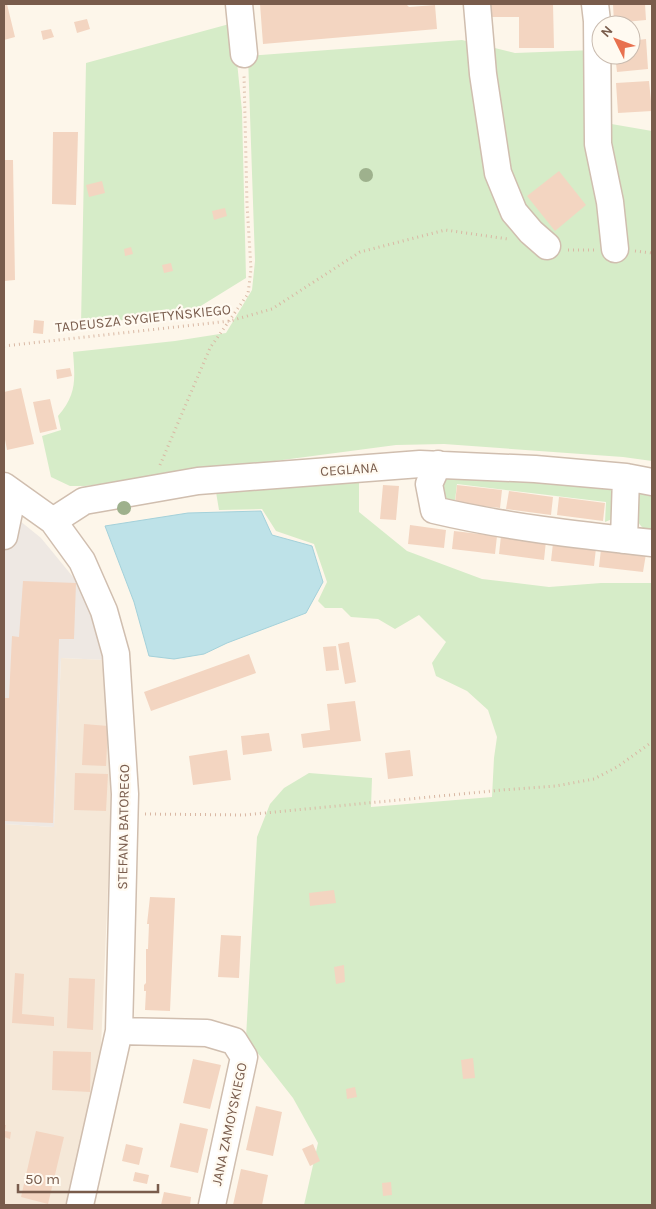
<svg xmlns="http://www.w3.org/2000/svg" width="656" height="1209" viewBox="0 0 656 1209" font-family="Karla,sans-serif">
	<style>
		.residential { fill: #f5e8d8 }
		.industrial { fill: #eee8e3 }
		.green { fill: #d6ecc8 }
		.water { fill: #bee2e8; stroke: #a4d1da }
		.building { fill: #f3d5c1 }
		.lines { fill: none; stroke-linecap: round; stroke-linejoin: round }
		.minor-casing { stroke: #d0beaf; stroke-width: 29 }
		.path { stroke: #d9b8a4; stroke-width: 3; stroke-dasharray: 1 4; stroke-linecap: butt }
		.minor { stroke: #fff; stroke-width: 26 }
		.tree { fill: #9eb18d }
		.labels { text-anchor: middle; stroke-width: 4.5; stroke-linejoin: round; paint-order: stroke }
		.street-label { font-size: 14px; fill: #795c4c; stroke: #fffaf1 }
	</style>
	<rect width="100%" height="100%" fill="#fdf6ea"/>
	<!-- residential -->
	<path class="residential" d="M 61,658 L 108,660 L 110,710 L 111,817 L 100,1070 L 72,1205 L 4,1205 L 4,824 L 54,827 Z"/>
	<!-- industrial -->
	<path class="industrial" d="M 4,508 L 41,538 L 78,583 L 97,621 L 108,660 L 61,658 L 54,827 L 4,824 Z"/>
	<!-- green -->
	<path class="green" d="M 233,23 L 242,111 L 246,278 L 191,312 L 81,325 L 86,63 Z
		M 462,40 L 515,53 L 594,50 L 594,121 L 652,131 L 652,461 L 623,457 L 444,444 L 396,445 L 85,486 L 70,486 L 51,477 L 42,436 L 61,430 L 58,416 C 77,394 75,379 73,352 L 175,341 L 226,333 L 252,290 L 255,261 L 248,56 Z
		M 447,474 L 611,488 L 614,490 L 612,519 L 605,522 L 606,502 L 457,484 L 454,509 L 448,507 C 442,495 438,485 447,474 Z
		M 359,480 L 359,512 L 407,551 L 482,579 L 549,587 L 601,583 L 652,583 L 652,1205 L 304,1205 L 318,1143 L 293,1098 L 246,1038 L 257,837 L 270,804 L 284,788 L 309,773 L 372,778 L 371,807 L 492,797 L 494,758 L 497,737 L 488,710 L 467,691 L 436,676 L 432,663 L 446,642 L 419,615 L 395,629 L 378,619 L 351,617 L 342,608 L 325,608 L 318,601 L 327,582 L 314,544 L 276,531 L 262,509 L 219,510 L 215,486 Z
		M 652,490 L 652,533 C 631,525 637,511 638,492 Z"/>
	<!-- water -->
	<path class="water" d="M 261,511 L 272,535 L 312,546 L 323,582 L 306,613 L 227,643 L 204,654 L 174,659 L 149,656 L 134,602 L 105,526 L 188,513 Z"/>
	<!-- building -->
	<path class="building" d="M 4,4 L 7,4 L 15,37 L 4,40 Z
		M 260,4 L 406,4 L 409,7 L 435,5 L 437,29 L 263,44 Z
		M 483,4 L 553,4 L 554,48 L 519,48 L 519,17 L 483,17 Z
		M 613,4 L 645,4 L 646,20 L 614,23 Z
		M 87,19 L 90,29 L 77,33 L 74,22 Z
		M 51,29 L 54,37 L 43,40 L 41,31 Z
		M 646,39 L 648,69 L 617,72 L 615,55 L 631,55 L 631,41 Z
		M 649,81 L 652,111 L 618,113 L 616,83 Z
		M 53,132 L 78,132 L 76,205 L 52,204 Z
		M 4,160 L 13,160 L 15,280 L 4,281 Z
		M 559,171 L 586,205 L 555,231 L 527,196 Z
		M 102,181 L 105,193 L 89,197 L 86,185 Z
		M 225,208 L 227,216 L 214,220 L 212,211 Z
		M 131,247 L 133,254 L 125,256 L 124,249 Z
		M 171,263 L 173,271 L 164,273 L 162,265 Z
		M 34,320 L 44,321 L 43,334 L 33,333 Z
		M 70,368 L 72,376 L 57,379 L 56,370 Z
		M 21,388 L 34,444 L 7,450 L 4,434 L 4,392 Z
		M 50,399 L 57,429 L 40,433 L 33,402 Z
		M 383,485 L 399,486 L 396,520 L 380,519 Z
		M 457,485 L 502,490 L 500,508 L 455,503 Z
		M 509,491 L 553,497 L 551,515 L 506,509 Z
		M 559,497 L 605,503 L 603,521 L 557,515 Z
		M 410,525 L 446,530 L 444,548 L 408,544 Z
		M 454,531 L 497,536 L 495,554 L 452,549 Z
		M 501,536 L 546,541 L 544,560 L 499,554 Z
		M 553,543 L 596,548 L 594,566 L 551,561 Z
		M 601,549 L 646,554 L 643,572 L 599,567 Z
		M 23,581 L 76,583 L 74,639 L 59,639 L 53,823 L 4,821 L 4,698 L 9,698 L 12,636 L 19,637 Z
		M 349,642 L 356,682 L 345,684 L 338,644 Z
		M 336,646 L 339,670 L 326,671 L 323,647 Z
		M 249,654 L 256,673 L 151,711 L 144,692 Z
		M 355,701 L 361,741 L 303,748 L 301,734 L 330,730 L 327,704 Z
		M 84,724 L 108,726 L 106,766 L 82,765 Z
		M 269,733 L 272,751 L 243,755 L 241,736 Z
		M 227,750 L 231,780 L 193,785 L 189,756 Z
		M 410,750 L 413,776 L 388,779 L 385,753 Z
		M 75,773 L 108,774 L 106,811 L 74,810 Z
		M 334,890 L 336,903 L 310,906 L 309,893 Z
		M 150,897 L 175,898 L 170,1011 L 145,1010 L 146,991 L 144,991 L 144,985 L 146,983 L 146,949 L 148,949 L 149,924 L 147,924 Z
		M 221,935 L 241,936 L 239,978 L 218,977 Z
		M 344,965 L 345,982 L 336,984 L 334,967 Z
		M 15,973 L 24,974 L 22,1014 L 54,1017 L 54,1026 L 12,1023 Z
		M 69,978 L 95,979 L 93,1030 L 67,1028 Z
		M 53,1051 L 91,1052 L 90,1092 L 52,1090 Z
		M 473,1058 L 475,1078 L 463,1079 L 461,1060 Z
		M 193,1059 L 221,1065 L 210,1109 L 183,1103 Z
		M 355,1087 L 357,1097 L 347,1099 L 346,1089 Z
		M 256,1106 L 282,1112 L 273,1156 L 246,1150 Z
		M 180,1123 L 208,1129 L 198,1173 L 170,1167 Z
		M 4,1125 L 6,1125 L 5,1131 L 11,1132 L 10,1139 L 4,1137 Z
		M 36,1131 L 64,1137 L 48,1204 L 21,1197 Z
		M 126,1144 L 143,1148 L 139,1165 L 122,1161 Z
		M 313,1144 L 320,1161 L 310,1166 L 302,1149 Z
		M 241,1169 L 268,1175 L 262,1205 L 233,1205 Z
		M 135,1172 L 149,1175 L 147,1184 L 133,1181 Z
		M 391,1182 L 392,1195 L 383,1196 L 382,1183 Z
		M 164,1192 L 191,1197 L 190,1205 L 161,1205 Z"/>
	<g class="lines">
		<defs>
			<path id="minor" d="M 239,4 L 244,54
				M 477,4 L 483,74 L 498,173 L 514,212 L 531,232 L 547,246
				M 595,4 L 597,21 L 598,144 L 610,202 L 615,249
				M 438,464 L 429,484 L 434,510 C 506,527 579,535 652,543
				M 4,486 L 53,521 L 82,561 L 104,611 L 116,654 L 125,794 L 119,1031 L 80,1205
				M 53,521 L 84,501 L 198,481 L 420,464 L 535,469 L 626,477 L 652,482
				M 4,536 L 13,493
				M 624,540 L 626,477
				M 119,1031 L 207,1033 L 234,1041 L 244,1057 L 212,1205"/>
		</defs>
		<!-- minor casing -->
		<use href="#minor" class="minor-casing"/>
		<!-- path -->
		<path class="path" d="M 568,250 L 594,250
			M 635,251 L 652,253
			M 4,346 L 230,321 L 272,309 L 360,252 L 445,230 L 508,239
			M 160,465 L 210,348 L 248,294 L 251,269 L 247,204 L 244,74
			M 145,814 L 244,815 L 502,790 L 556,786 L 594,779 L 617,767 L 652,742"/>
		<!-- minor -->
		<use href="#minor" class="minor"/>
	</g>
	<!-- trees -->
	<g class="tree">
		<circle cx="366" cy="175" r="7"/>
		<circle cx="124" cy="508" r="7"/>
	</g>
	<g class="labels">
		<!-- street labels -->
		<g class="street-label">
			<text transform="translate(143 318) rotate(-6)" y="5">TADEUSZA SYGIETYŃSKIEGO</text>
			<text transform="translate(349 469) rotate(-4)" y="5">CEGLANA</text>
			<text transform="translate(123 827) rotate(-89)" y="5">STEFANA BATOREGO</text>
			<text transform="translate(229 1124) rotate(-78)" y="5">JANA ZAMOYSKIEGO</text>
		</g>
	</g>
	<!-- border -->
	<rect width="656" height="1209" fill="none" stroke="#795c4c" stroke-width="10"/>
	<!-- north arrow -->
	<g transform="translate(616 40) rotate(312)"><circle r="24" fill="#fffaf1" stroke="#c9bbaf"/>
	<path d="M0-4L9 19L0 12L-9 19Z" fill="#e8714f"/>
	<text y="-8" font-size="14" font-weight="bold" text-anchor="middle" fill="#795c4c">N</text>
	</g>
	<!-- scale -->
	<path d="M18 1184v8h140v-8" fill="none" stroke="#795c4c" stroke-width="2.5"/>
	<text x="25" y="1184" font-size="15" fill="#795c4c" stroke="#fffaf1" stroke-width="4" paint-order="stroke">50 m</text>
</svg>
